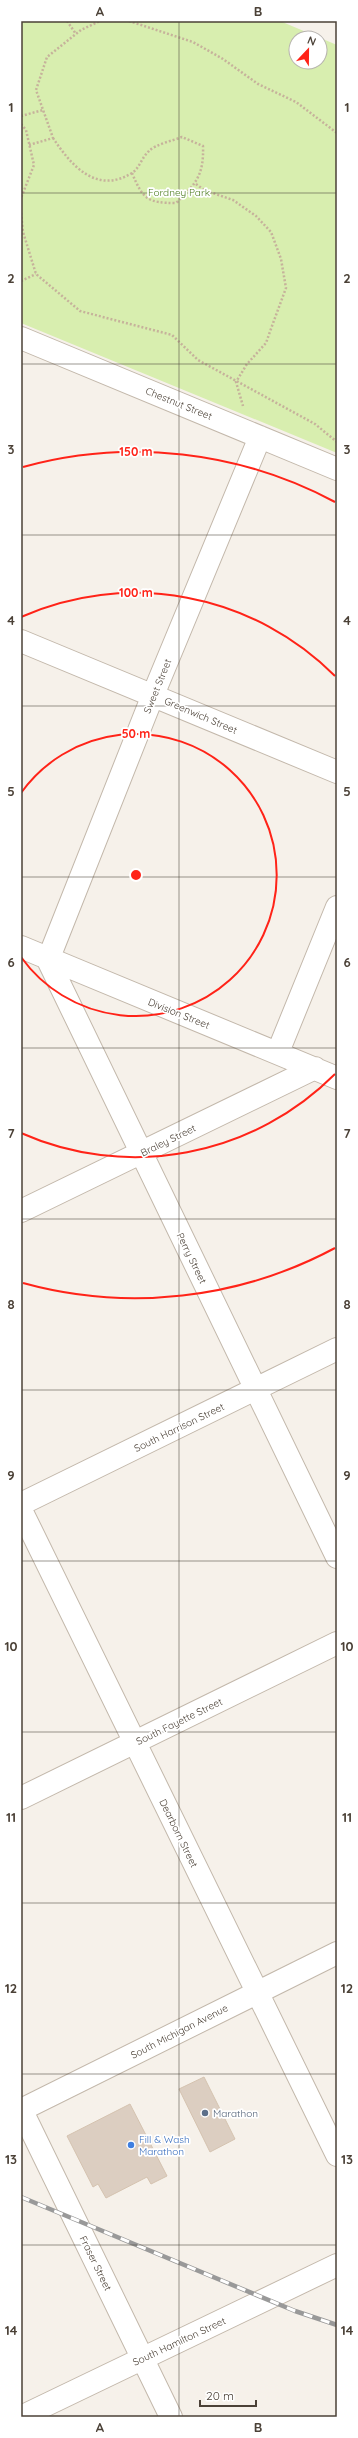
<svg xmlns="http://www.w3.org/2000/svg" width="358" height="2438" viewBox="0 0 358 2438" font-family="Quicksand,sans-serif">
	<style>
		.green { fill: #d8eeaf; fill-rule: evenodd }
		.building { fill: #dccec1; stroke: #d5c3b0 }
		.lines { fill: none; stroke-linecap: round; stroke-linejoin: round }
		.minor-casing { stroke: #c3b8ab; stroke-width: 24 }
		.path { stroke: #c6b29b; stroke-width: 2.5; stroke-dasharray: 2 2; stroke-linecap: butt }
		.minor { stroke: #fff; stroke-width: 22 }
		.rail-casing { stroke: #999; stroke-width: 4.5 }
		.rail { stroke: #fff; stroke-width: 3; stroke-dasharray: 9; stroke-linecap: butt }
		.grid { fill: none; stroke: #4b4137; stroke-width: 1; stroke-opacity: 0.55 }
		.ring { fill: none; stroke: #ff2318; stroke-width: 2 }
		.service-dot { fill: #5c6f8a; stroke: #fff; stroke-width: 1.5 }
		.shop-dot { fill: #3f7fe0; stroke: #fff; stroke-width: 1.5 }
		.labels { text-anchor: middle; stroke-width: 3.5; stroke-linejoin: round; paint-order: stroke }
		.park-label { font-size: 10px; fill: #4e7e22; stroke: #fff }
		.street-label { font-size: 10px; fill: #4b4137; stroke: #fff }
		.service-label { font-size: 10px; fill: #4e5e75; stroke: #fff; text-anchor: start }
		.shop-label { font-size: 10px; fill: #366cbe; stroke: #fff; text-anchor: start }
		.centre { fill: #ff2318; stroke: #fff; stroke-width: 2 }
		.ring-label { font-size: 12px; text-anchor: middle; font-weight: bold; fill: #ff2318; stroke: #fff; stroke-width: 3.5; stroke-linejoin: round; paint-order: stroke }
		.neatline { fill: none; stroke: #4b4137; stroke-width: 1.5 }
		.grid-label { font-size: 13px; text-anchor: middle; font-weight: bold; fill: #4b4137 }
	</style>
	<rect width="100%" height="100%" fill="#f6f1ea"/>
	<!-- green -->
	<path class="green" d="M 21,21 L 280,21 L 337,45 L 337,453 L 21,323 ZM 296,38 L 320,38 L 320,62 L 296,62 Z"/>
	<!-- building -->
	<path class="building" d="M 204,2077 L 235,2139 L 210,2152 L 179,2089 Z
		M 130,2104 L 167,2176 L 151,2184 L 147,2177 L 106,2198 L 98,2184 L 93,2187 L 67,2136 Z"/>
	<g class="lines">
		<defs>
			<path id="minor" d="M 21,338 L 337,469
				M 260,437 L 153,695 L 48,960 L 337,1557
				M 21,641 L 337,772
				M 21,947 L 337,1078
				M 278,1052 L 337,907
				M 21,1211 L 315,1068
				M 21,1504 L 337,1349
				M 21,1510 L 337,2155
				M 21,1798 L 337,1643
				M 21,2109 L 171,2417
				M 21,2110 L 337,1953
				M 21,2417 L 337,2265"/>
		</defs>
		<!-- minor casing -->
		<use href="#minor" class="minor-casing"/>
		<!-- path -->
		<path class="path" d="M 67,21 L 76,34
			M 129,21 L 193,42 L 223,59 L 258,84 L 296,102 L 337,133
			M 21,116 L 43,110
			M 21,124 L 26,130 L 34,165 L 21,198
			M 53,138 C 71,165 96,195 132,173 C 139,169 142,157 149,151 C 156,144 172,141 182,137 L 203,146 C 204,175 196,184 176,203 C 147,203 143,199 132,173
			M 29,145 L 53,138 L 36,90 L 47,57 L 81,30 L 100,21
			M 196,184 L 204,190 L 233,200 L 256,216 L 271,232 L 281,259 L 286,288 L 272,326 L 266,343 L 247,364 L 236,382 L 243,406
			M 21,213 L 23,232 L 36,274 L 80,311 L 172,335 L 198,360 L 315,424 L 337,442
			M 21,281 L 36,274"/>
		<!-- minor -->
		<use href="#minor" class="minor"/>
		<defs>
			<path id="rail" d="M 21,2197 L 295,2311 L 337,2325"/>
		</defs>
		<!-- rail casing -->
		<use href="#rail" class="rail-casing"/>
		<!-- rail -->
		<use href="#rail" class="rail"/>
	</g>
	<!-- grid -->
	<path class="grid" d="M 179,21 L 179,2417M 21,193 L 337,193M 21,364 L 337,364M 21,535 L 337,535M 21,706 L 337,706M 21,877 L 337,877M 21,1048 L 337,1048M 21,1219 L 337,1219M 21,1390 L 337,1390M 21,1561 L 337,1561M 21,1732 L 337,1732M 21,1903 L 337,1903M 21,2074 L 337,2074M 21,2245 L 337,2245"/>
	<!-- distance rings -->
	<g class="ring">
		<path d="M21 793A141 141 0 1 1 21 957"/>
		<path d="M335 1074A282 282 0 0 1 21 1133M21 617A282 282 0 0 1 335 676"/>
		<path d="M335 1248A423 423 0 0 1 23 1283M23 467A423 423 0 0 1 335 502"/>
	</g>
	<!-- markers -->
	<circle class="service-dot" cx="205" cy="2113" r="4"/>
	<circle class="shop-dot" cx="131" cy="2145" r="4"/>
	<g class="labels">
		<!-- park labels -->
		<g class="park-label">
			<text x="179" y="196">Fordney Park</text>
		</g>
		<!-- street labels -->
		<g class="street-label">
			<text transform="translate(179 403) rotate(22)" y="4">Chestnut Street</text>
			<text transform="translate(157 686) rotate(-68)" y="4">Sweet Street</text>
			<text transform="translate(201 715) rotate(23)" y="4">Greenwich Street</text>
			<text transform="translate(179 1013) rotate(22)" y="4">Division Street</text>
			<text transform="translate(168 1140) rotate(-26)" y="4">Braley Street</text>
			<text transform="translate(192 1258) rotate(64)" y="4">Perry Street</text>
			<text transform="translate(179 1427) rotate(-26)" y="4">South Harrison Street</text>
			<text transform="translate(179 1721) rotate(-26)" y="4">South Fayette Street</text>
			<text transform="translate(179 1833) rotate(64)" y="4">Dearborn Street</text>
			<text transform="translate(179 2031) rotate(-27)" y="4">South Michigan Avenue</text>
			<text transform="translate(96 2263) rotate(64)" y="4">Fraser Street</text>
			<text transform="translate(179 2341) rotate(-25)" y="4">South Hamilton Street</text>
		</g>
		<!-- service labels -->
		<g class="service-label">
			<text x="213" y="2117">Marathon</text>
		</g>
		<!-- shop labels -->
		<g class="shop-label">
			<text x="139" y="2143">Fill &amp; Wash<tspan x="139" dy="12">Marathon</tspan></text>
		</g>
	</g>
	<circle cx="136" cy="875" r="6" class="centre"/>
	<g class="ring-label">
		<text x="136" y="456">150 m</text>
		<text x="136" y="597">100 m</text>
		<text x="136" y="738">50 m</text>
	</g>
	<!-- border -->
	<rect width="358" height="2438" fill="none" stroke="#ffffff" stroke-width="44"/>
	<!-- north arrow -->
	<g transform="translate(308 50) rotate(22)"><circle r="19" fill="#ffffff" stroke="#b7b3af"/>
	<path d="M0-3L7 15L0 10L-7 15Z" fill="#ff2318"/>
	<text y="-6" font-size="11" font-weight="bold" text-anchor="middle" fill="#4b4137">N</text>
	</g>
	<!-- scale -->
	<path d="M200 2400v6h56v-6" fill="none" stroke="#4b4137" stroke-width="2"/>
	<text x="206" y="2400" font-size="12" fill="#4b4137" stroke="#ffffff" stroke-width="3" paint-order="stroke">20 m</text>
	<rect x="22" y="22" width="314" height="2394" class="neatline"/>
	<g class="grid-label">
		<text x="100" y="16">A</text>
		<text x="258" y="16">B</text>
		<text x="11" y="112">1</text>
		<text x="347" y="112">1</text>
		<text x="11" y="283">2</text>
		<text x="347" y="283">2</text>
		<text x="11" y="454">3</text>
		<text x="347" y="454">3</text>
		<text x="11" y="625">4</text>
		<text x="347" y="625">4</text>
		<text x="11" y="796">5</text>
		<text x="347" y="796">5</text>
		<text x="11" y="967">6</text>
		<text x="347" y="967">6</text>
		<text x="11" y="1138">7</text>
		<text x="347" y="1138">7</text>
		<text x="11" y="1309">8</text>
		<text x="347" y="1309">8</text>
		<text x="11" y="1480">9</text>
		<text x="347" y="1480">9</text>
		<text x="11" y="1651">10</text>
		<text x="347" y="1651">10</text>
		<text x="11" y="1822">11</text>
		<text x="347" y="1822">11</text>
		<text x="11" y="1993">12</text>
		<text x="347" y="1993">12</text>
		<text x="11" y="2164">13</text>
		<text x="347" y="2164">13</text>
		<text x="11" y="2335">14</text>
		<text x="347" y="2335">14</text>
		<text x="100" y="2432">A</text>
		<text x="258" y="2432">B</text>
	</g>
</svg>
